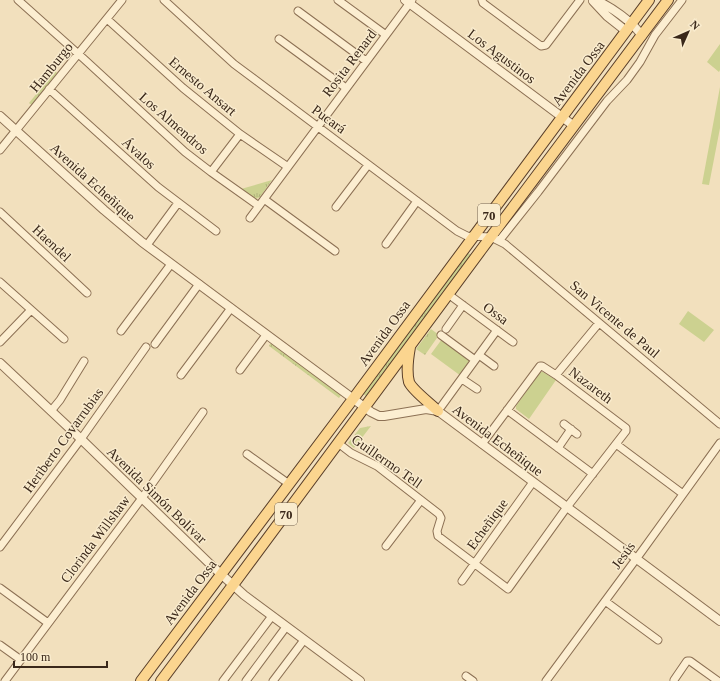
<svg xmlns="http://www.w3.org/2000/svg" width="720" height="681" viewBox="0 0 720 681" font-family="Georgia,serif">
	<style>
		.grass { fill: url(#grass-tufts) }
		.park { fill: #ccd190 }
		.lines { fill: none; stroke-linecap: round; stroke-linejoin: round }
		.minor-casing { stroke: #8c7054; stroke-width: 9 }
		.tertiary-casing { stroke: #8c7054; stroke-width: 10 }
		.primary-casing { stroke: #593e29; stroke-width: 12 }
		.minor { stroke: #fceed1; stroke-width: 7 }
		.tertiary { stroke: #fceed1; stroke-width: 8 }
		.primary { stroke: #fbd58f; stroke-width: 10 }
		.labels { text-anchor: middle; stroke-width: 3; stroke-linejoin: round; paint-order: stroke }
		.shield { fill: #f9ebcd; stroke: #736250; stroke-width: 1 }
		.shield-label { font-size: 13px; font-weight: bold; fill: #3a281a }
		.street-label { font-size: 14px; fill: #3a281a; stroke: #f9ebcd }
	</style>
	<defs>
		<pattern id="grass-tufts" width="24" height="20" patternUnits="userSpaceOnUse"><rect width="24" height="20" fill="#ccd190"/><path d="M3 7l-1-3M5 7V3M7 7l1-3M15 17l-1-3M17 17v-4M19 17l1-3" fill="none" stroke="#b0b37c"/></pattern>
	</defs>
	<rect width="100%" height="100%" fill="#f2e0bd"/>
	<!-- grass -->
	<path class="grass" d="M 55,71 L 57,73 L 32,105 L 29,103 Z
		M 272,180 L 260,197 L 256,199 L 241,189 Z
		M 467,252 L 471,255 L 366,396 L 362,393 Z
		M 431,329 L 439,335 L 425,355 L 416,349 Z
		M 271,343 L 342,394 L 339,398 L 269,346 L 270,344 Z
		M 371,426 L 354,448 L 348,443 L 360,428 Z"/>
	<!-- park -->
	<path class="park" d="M 720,44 L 720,70 L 719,72 L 707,62 Z
		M 720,87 L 720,128 L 709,185 L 702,184 Z
		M 688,311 L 714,330 L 704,342 L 679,324 Z
		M 442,339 L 469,358 L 470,363 L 461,376 L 431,354 Z
		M 540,372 L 543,372 L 556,380 L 529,419 L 516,409 L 516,406 Z"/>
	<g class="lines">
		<defs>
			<path id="minor" d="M 18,0 L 84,59 L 185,152 L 211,172 L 259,206
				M 164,0 L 234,64 L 457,231 L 467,236 L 491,237 L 505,244 L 720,424
				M 338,0 L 386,35
				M 482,0 L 483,3 L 541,46 L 546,45 L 580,0
				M 298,11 L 366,61
				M 107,19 L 183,88 L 240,134 L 288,167
				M 279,39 L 346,88
				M 49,89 L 158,187 L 216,231
				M 0,150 L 122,0
				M 211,172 L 240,134
				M 264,199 L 335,251
				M 336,207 L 368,165
				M 0,212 L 87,293
				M 250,218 L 412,0
				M 499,241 L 538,192 L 607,101 L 627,80 L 640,62 L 655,35 L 682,0
				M 386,244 L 417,201
				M 147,245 L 178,203
				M 0,282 L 64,339
				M 448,294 L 513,342
				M 446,329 L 463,305
				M 121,331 L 171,264
				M 441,335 L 475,360
				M 0,342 L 31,310
				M 155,344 L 199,284
				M 479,355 L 494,366
				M 240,370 L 266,335
				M 181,375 L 231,308
				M 556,375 L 599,323
				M 462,379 L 477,389
				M 507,410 L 593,474
				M 51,411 L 60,400 L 84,361
				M 438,411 L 497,330
				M 564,424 L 577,434
				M 338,443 L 351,453 L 377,466 L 439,514 L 441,518 L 437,531 L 438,536 L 508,589 L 567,507 L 626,431 L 626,428 L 556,375 L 542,366 L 540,366 L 482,444
				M 616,444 L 683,494
				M 558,448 L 571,429
				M 247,454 L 289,484
				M 386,546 L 421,500
				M 0,547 L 81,439 L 146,347
				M 462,581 L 533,482
				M 0,588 L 48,623
				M 605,601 L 658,640
				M 0,645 L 21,660
				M 466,676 L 473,681
				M 674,680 L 687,661 L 690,661 L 718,681
				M 5,681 L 142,498 L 203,412
				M 223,681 L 272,616
				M 246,681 L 286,627
				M 273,681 L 304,640
				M 546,681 L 642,551 L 720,443"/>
			<path id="tertiary" d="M 405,0 L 574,126
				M 595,0 C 610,6 633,22 642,36
				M 593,1 L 607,16 L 626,31
				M 0,116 L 104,210 L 142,242 L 371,412 L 379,416 L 384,416 L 426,409 L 438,411 L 720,621
				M 0,363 L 81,439 L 211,565 L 244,595 L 360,681"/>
			<path id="primary" d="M 410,347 C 408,358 406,371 409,382 C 412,390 431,404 438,411
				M 141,681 L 353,399 L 649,0
				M 161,681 L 233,585 L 481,250 L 668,0"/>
		</defs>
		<!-- minor casing -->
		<use href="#minor" class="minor-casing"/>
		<!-- tertiary casing -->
		<use href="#tertiary" class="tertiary-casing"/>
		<!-- primary casing -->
		<use href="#primary" class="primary-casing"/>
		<!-- minor -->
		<use href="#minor" class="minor"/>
		<!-- tertiary -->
		<use href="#tertiary" class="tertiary"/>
		<!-- primary -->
		<use href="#primary" class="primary"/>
	</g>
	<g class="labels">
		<!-- shield labels -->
		<g class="shield">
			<rect x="478" y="204" width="22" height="22" rx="3"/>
			<rect x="275" y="503" width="22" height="22" rx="3"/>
		</g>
		<g class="shield-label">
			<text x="489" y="220">70</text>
			<text x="286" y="519">70</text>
		</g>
		<!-- street labels -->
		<g class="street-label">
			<text transform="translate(502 56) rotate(37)" y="5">Los Agustinos</text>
			<text transform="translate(349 63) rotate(-53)" y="5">Rosita Renard</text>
			<text transform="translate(51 67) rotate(-51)" y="5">Hamburgo</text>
			<text transform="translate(578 73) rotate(-53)" y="5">Avenida Ossa</text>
			<text transform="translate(203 86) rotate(40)" y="5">Ernesto Ansart</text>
			<text transform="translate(329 119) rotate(36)" y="5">Pucará</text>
			<text transform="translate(174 123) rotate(41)" y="5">Los Almendros</text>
			<text transform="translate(139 153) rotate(42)" y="5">Ávalos</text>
			<text transform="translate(93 182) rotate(42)" y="5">Avenida Echeñique</text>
			<text transform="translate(52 243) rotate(43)" y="5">Haendel</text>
			<text transform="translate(496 313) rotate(36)" y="5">Ossa</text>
			<text transform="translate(615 319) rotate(40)" y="5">San Vicente de Paul</text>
			<text transform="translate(384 333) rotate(-54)" y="5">Avenida Ossa</text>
			<text transform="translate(591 385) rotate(37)" y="5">Nazareth</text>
			<text transform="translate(63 440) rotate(-54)" y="5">Heriberto Covarrubias</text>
			<text transform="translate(498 440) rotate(37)" y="5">Avenida Echeñique</text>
			<text transform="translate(387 461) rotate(35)" y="5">Guillermo Tell</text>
			<text transform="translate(157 495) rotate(44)" y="5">Avenida Simón Bolívar</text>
			<text transform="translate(487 524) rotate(-54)" y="5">Echeñique</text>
			<text transform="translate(95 539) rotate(-53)" y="5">Clorinda Willshaw</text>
			<text transform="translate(623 555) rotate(-54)" y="5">Jesús</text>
			<text transform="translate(190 592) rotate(-53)" y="5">Avenida Ossa</text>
		</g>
	</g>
	<!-- north arrow -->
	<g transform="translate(688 32) rotate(45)" stroke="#f9ebcd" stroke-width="3" paint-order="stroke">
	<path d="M0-3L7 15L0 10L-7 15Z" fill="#3a281a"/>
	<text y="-6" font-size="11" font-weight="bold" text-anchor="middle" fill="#3a281a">N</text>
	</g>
	<!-- scale -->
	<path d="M14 661v6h93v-6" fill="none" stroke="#3a281a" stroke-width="2"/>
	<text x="20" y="661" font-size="12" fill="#3a281a" stroke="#f9ebcd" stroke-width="3" paint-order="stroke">100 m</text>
</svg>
